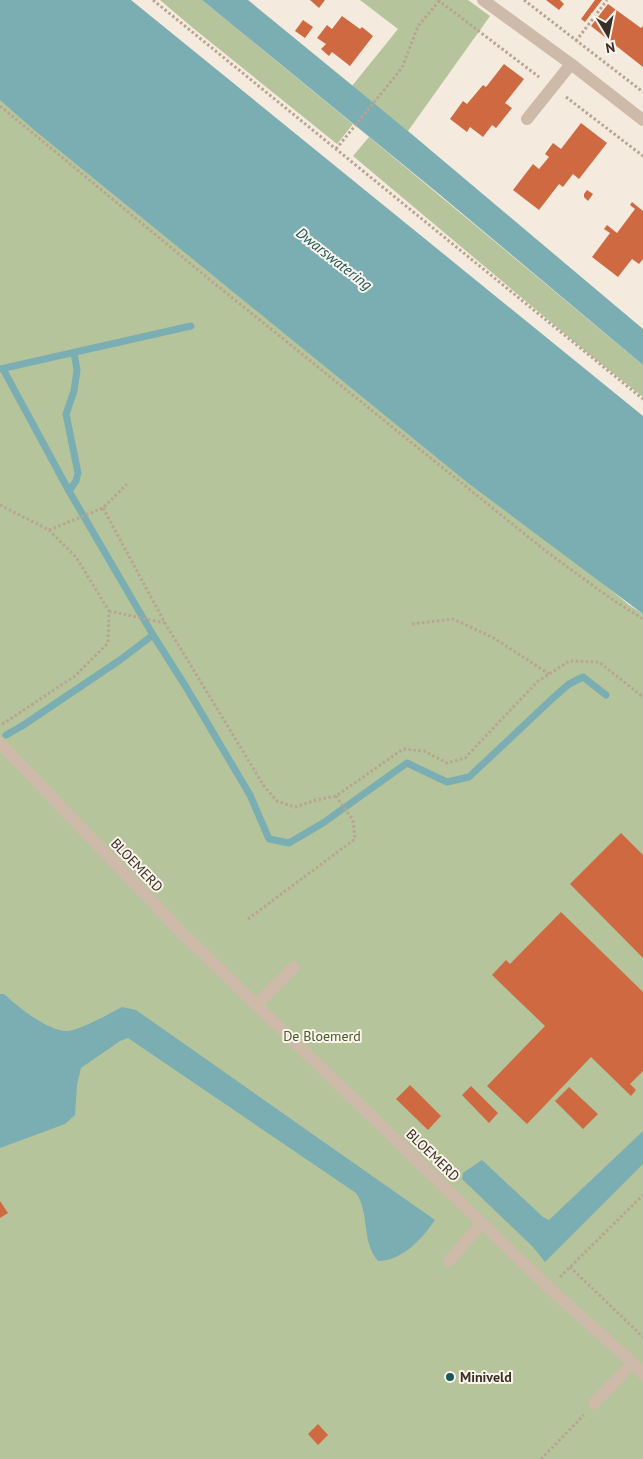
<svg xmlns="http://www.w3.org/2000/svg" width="643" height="1459" viewBox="0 0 643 1459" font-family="'PT Sans',sans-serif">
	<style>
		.green { fill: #b5c49b }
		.water { fill: #7aaeb3 }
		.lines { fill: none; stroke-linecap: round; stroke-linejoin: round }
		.stream { stroke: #7aaeb3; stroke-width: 7 }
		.building { fill: #ce6941 }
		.path { stroke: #b9a492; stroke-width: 3; stroke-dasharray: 2.5 2.5; stroke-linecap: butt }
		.minor { stroke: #cdbaa8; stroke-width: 12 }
		.poi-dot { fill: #1b575e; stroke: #fbf4ea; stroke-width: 2 }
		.labels { text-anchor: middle; stroke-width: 4; stroke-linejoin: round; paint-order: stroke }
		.street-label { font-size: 14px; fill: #392e28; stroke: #fbf4ea }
		.park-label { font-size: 14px; fill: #465a2a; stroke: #fbf4ea }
		.poi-label { font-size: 14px; font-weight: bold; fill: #392e28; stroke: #fbf4ea; text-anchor: start }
		.water-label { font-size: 15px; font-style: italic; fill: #1b575e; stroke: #fbf4ea }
	</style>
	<rect width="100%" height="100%" fill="#f4eadd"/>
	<!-- green -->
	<path class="green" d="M 160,0 L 202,0 L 353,124 L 337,144 L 193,28 Z
		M 360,0 L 468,0 L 490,16 L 408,131 L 352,86 L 398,29 Z
		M 0,87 L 629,605 L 643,614 L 643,1459 L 0,1459 Z
		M 369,137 L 643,365 L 643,397 L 590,355 L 353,156 Z"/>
	<!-- water -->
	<path class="water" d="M 0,0 L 131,0 L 643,416 L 643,614 L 468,483 L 33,129 L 0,100 Z
		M 202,0 L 248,0 L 408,131 L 643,329 L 643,365 L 439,194 Z
		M 0,994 L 4,994 C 18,1007 49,1032 68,1031 C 82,1029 109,1014 122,1007 L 136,1010 L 435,1220 C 422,1239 402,1261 378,1261 C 361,1241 370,1213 356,1193 L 128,1038 L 120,1041 L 81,1068 L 77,1085 L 75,1115 L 65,1124 L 0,1148 Z
		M 643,1131 L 643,1164 L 545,1262 L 533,1247 L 462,1179 L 463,1173 L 482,1160 L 543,1217 L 549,1220 Z"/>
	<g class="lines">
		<!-- stream -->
		<path class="stream" d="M 0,369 L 191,326
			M 3,369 L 69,491 L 153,635 L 186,687 L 250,795 L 269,839 L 289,843 L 323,823 L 407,763 L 447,782 L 469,777 L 553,698 L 569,684 L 583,677 L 606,695
			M 69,491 L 76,481 L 78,473 L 66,414 L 74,391 L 77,370 L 74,353
			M 6,735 L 22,726 L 120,660 L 153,635"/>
	</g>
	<!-- building -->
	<path class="building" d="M 310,0 L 325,0 L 319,8 Z
		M 546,0 L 560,0 L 564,4 L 559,10 Z
		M 595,0 L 602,0 L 585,22 L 581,19 Z
		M 608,4 L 641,28 L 643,26 L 643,67 L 591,26 Z
		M 342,16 L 360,29 L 362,27 L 373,36 L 350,66 L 332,52 L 329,56 L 321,49 L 326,44 L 317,38 L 327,25 L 332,29 Z
		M 303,20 L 313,27 L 305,38 L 295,31 Z
		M 504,64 L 524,79 L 505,103 L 512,108 L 496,128 L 492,125 L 483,137 L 470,127 L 467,132 L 450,119 L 463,101 L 467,104 L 483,85 L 486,87 Z
		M 581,123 L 607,143 L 579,179 L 573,174 L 563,187 L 559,184 L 539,210 L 513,190 L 533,164 L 539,169 L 549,157 L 545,154 L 553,143 L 561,149 Z
		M 587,190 L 593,194 L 588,201 L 584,197 L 584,194 Z
		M 632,202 L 643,211 L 643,259 L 639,264 L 632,259 L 618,277 L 592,257 L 610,233 L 604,229 L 607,225 L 617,233 L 635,209 L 630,205 Z
		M 621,833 L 643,855 L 643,958 L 570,884 Z
		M 561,912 L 643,992 L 643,1071 L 630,1084 L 636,1090 L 631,1096 L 591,1057 L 527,1124 L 487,1086 L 545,1026 L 492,975 L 506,960 L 510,964 Z
		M 410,1085 L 441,1116 L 428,1130 L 396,1099 Z
		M 471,1086 L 498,1113 L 489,1123 L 462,1095 Z
		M 569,1087 L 598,1114 L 583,1129 L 555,1101 Z
		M 0,1201 L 8,1213 L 0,1218 Z
		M 318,1424 L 328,1435 L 318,1445 L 308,1434 Z"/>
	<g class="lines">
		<!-- path -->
		<path class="path" d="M 153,0 L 643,399
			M 438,0 L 539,77
			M 524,0 L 643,92
			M 576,41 L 607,0
			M 566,97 L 643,156
			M 0,106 L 209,279 L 547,552 L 610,598 L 643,619
			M 336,149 L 402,68 L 418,26 L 440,0
			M 0,505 L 49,530 L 76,557 L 109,611 L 108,643 L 75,676 L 1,725
			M 103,508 L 165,623 L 264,786 L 277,801 L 295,807 L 316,800 L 336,796 L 403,749 L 424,751 L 447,763 L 465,758 L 537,682 L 569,661 L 599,662 L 643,697
			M 49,530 L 103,508 L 127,484
			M 109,611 L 165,623
			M 412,624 L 453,619 L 494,638 L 549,674
			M 248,919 L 355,839 L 353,820 L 336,796
			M 570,1267 L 643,1337
			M 560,1277 L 643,1195
			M 541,1459 L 584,1415"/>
		<!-- minor -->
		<path class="minor" d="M 483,0 L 571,64 L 643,120
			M 527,119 L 571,64
			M 0,743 L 181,932 L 549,1288 L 633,1363 L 643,1374
			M 256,1005 L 294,967
			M 449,1261 L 482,1223
			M 594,1403 L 633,1363"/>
	</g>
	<!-- markers -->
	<circle class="poi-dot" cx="450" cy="1377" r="5"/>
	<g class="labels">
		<!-- street labels -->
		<g class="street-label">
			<text transform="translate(137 865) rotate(46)" y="5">BLOEMERD</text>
			<text transform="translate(433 1155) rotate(44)" y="5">BLOEMERD</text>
		</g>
		<!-- park labels -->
		<g class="park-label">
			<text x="322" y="1041">De Bloemerd</text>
		</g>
		<!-- poi labels -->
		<g class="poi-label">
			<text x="460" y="1382">Miniveld</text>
		</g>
		<!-- water labels -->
		<g class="water-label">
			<text transform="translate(334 259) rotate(38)" y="5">Dwarswatering</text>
		</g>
	</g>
	<!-- north arrow -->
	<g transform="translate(608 35) rotate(170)" stroke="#fbf4ea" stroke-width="4" paint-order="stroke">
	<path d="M0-4L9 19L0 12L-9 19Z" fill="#392e28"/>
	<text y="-8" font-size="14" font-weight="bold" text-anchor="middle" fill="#392e28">N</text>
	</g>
</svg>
